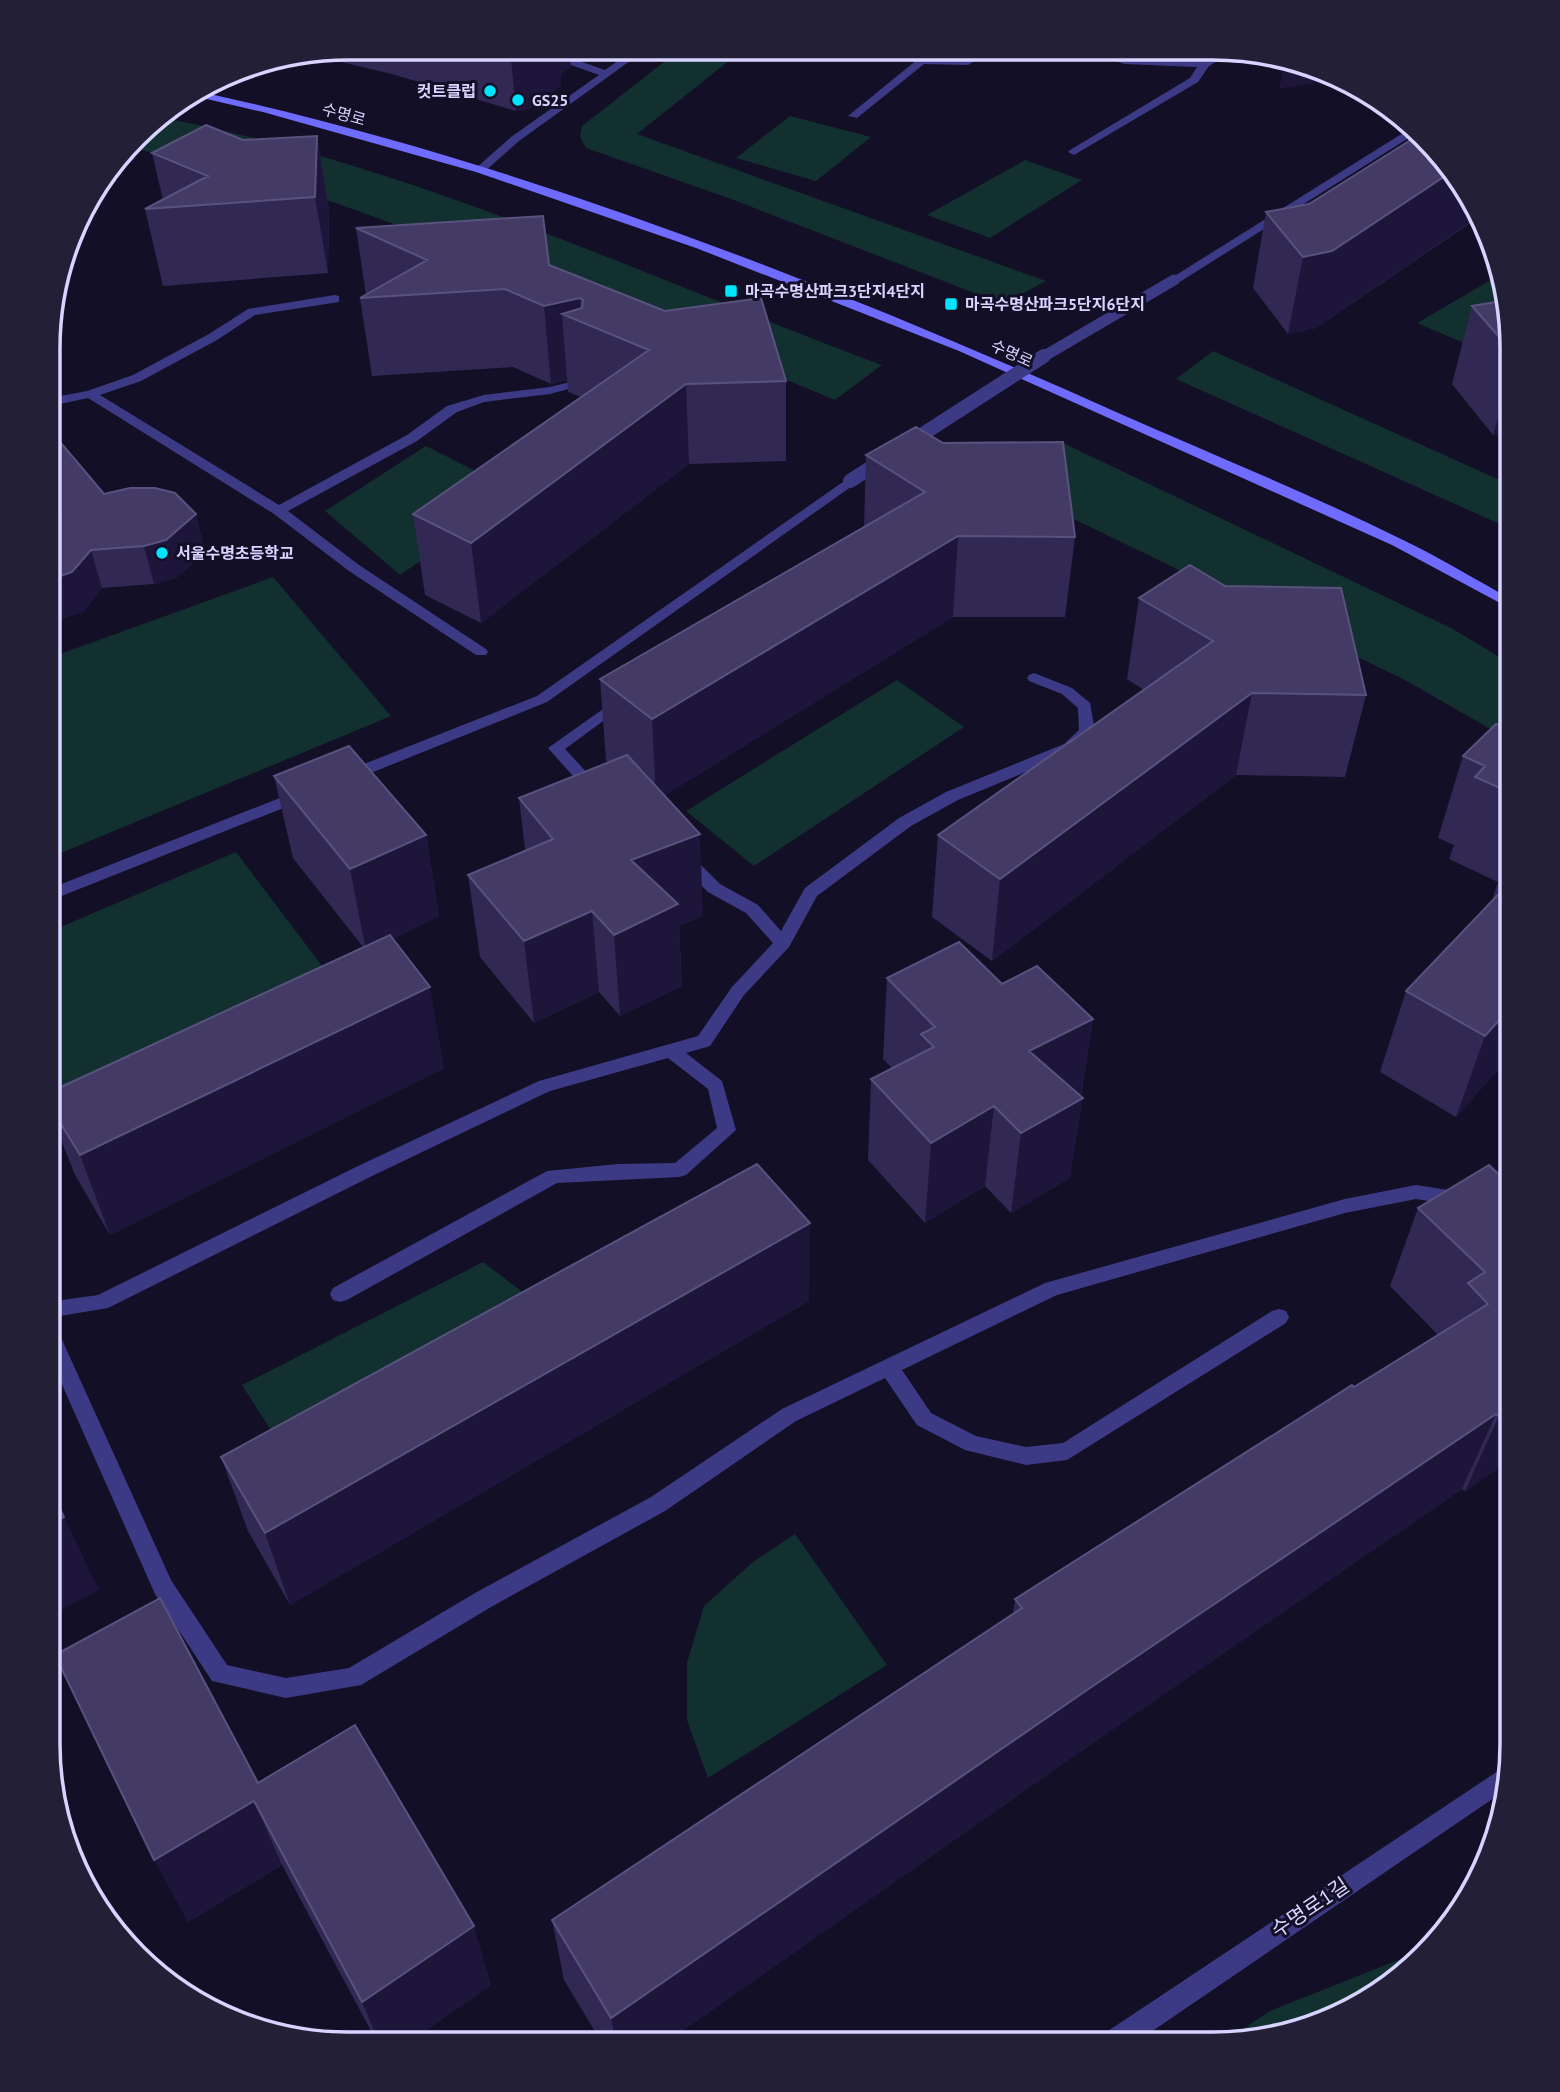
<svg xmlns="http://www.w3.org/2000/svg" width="1560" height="2092" viewBox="0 0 1560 2092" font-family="'PT Sans','Noto Sans KR',sans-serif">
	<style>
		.green { fill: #12302f }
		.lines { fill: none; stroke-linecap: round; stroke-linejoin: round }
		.service { fill: #3d3a85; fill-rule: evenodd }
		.pedestrian { fill: #3d3a85; fill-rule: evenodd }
		.minor { fill: #3d3a85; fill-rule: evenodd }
		.tertiary { fill: #3d3a85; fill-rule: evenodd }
		.secondary { fill: #6f6bff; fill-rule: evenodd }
		.pedestrian-bridge-far1 { stroke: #3d3a85; stroke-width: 11 }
		.pedestrian-bridge { stroke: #3d3a85; stroke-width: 14 }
		.wall { fill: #312854 }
		.shaded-wall { fill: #1d163a }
		.building { fill: #433a66; stroke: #5a527e; stroke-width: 2 }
		.poi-dot { fill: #00e5ff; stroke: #130f26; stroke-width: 2.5 }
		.labels { text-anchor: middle; stroke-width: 6; stroke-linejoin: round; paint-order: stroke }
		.far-poi-label { font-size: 16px; font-weight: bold; fill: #d9d4ff; stroke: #130f26; text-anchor: start }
		.far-street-label { font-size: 16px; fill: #d9d4ff; stroke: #130f26 }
		.near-street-label { font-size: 21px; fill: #d9d4ff; stroke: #130f26 }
		.rim { fill: none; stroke: #d9d4ff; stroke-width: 3.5 }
	</style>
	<rect width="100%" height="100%" fill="#130f26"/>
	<!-- green -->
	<path class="green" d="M 682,48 L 745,48 L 637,134 L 1046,281 L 1003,304 L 731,199 L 586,148 L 580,137 L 582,126 Z
		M 790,116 L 871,137 L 816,181 L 736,158 Z
		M 158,117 C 410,164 643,276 882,365 L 835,400 L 539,276 L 277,182 L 129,147 L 150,122 Z
		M 1025,160 L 1082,180 L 990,238 L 927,215 Z
		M 1496,277 L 1508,328 L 1471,346 L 1417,323 Z
		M 1213,351 L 1513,486 L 1513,530 L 1176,379 Z
		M 1061,442 L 1453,629 L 1513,665 L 1513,742 L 1405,680 L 1004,485 Z
		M 426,446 L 519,493 L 400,575 L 325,511 Z
		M 273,577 L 391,716 L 49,858 L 49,658 Z
		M 897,680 L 964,727 L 754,866 L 686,811 Z
		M 236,852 L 350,1003 L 48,1141 L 49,932 Z
		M 483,1262 L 550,1313 L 285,1452 L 242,1385 Z
		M 795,1534 L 887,1665 L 708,1778 L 687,1720 L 687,1663 L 704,1606 L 753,1562 Z
		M 1441,1935 L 1410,1970 L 1346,2014 L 1223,2042 L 1270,2011 L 1413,1954 Z"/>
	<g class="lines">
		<!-- service -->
		<path class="service" d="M 982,49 L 994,49 L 968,65 L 924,64 L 857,118 L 848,116 L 918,59 L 966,59 Z
			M 1073,49 L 1173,61 L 1203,61 L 1224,50 L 1236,50 L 1209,66 L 1198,82 L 1074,155 L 1068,152 L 1070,150 L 1190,78 L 1197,67 L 1125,64 Z
			M 335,295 L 339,296 L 339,302 L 255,315 L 217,340 L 141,381 L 100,395 L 279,505 L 407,435 L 447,406 L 484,395 L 550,387 L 586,378 L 586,384 L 550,394 L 484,402 L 457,412 L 417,441 L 288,511 L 359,565 L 486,649 L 488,652 L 486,655 L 476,655 L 349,571 L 274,514 L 88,398 L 50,406 L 50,398 L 87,391 L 133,375 L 209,334 L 248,309 Z
			M 1034,673 L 1072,688 L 1090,703 L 1095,731 L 1074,752 L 958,800 L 911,826 L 817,896 L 789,947 L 744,995 L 710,1046 L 686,1053 L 722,1081 L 736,1130 L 686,1175 L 679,1177 L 557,1183 L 347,1300 L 340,1302 L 333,1300 L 330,1294 L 333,1288 L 547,1171 L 618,1164 L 675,1163 L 717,1128 L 708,1089 L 668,1058 L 550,1091 L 370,1177 L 108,1308 L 48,1318 L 48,1302 L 98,1295 L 356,1167 L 539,1081 L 698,1036 L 732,987 L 773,943 L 746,913 L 708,892 L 680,864 L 678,860 L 680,856 L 692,856 L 720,884 L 758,905 L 781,931 L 805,888 L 899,818 L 946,792 L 1064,744 L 1079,730 L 1078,708 L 1062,694 L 1029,681 L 1027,678 L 1029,675 Z
			M 620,697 L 628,702 L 625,705 L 565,749 L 603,790 L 601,794 L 589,794 L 548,748 Z
			M 1416,1185 L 1461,1192 L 1468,1194 L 1470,1199 L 1468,1204 L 1461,1206 L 1416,1199 L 1345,1213 L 1057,1295 L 902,1370 L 931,1413 L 976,1436 L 1026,1447 L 1063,1443 L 1272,1311 L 1279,1309 L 1286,1311 L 1289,1317 L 1286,1323 L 1067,1460 L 1026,1465 L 965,1450 L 917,1425 L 885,1378 L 796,1421 L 665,1511 L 491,1607 L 361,1685 L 286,1698 L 212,1681 L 155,1594 L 48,1353 L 48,1323 L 55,1325 L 58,1331 L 171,1580 L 227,1665 L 286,1678 L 349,1668 L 475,1593 L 651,1497 L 782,1409 L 1045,1283 L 1345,1199 Z"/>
		<!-- pedestrian -->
		<path class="pedestrian" d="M 1411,128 L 1415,134 L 1178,283 L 1168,280 Z
			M 850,477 L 857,481 L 855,484 L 547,702 L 351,781 L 346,782 L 338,777 L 341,773 L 537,696 Z
			M 300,790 L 308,795 L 306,799 L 49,901 L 49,889 Z"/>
		<!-- minor -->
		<path class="minor" d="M 636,48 L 648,48 L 519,141 L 484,172 L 476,172 L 476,168 L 511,137 L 599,75 L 543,55 L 543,51 L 551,51 L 605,70 Z"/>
		<!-- tertiary -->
		<path class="tertiary" d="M 1510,1763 L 1512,1764 L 1507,1789 L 1132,2045 L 1099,2044 L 1102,2035 Z"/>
		<!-- secondary -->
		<path class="secondary" d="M 201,92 C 513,160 825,282 1116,412 C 1211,454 1308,493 1401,539 C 1439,557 1476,580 1513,600 L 1513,610 L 1392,545 L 959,351 L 696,248 L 476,172 L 263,112 L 194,96 Z"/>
		<!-- pedestrian-bridge-far1 -->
		<path class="pedestrian-bridge-far1" d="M 1041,358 L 1174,280"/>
		<!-- pedestrian-bridge -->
		<path class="pedestrian-bridge" d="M 850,481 L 1044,356"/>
	</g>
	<!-- wall -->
	<path class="wall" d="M 348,47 L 598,48 L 582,59 L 570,55 L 571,67 L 561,74 L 561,85 L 535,107 L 516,111 L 392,74 L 307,54 Z
		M 317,136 L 329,210 L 328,273 L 163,286 L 145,209 L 163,200 L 152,153 L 243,140 Z
		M 1417,136 L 1482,215 L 1316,328 L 1288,334 L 1253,288 L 1266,212 L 1309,204 Z
		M 356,228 L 549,265 L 786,381 L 786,461 L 689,464 L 481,623 L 425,595 L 413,514 L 581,397 L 568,392 L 567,380 L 551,384 L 513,367 L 372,376 L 360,298 L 366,295 Z
		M 1472,306 L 1513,347 L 1513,432 L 1493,435 L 1452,384 Z
		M 866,455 L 1075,537 L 1065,617 L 953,617 L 665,795 L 703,916 L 679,926 L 682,986 L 620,1016 L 599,992 L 534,1023 L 480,957 L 468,875 L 525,850 L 519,798 L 608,762 L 606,761 L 600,679 L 864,527 Z
		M 104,494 L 196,514 L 205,553 L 176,578 L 154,584 L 102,588 L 84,611 L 49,623 Z
		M 1139,598 L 1366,695 L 1345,777 L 1236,775 L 992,961 L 932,917 L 938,835 L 1144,690 L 1127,679 Z
		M 1513,732 L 1512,1054 L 1456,1117 L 1380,1072 L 1406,991 L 1491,903 L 1498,882 L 1449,859 L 1454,845 L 1438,838 L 1463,756 Z
		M 274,776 L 426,835 L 439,916 L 392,939 L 444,1068 L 110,1235 L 75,1175 L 48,1107 L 48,1093 L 363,947 L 293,858 Z
		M 887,978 L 1002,984 L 1093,1019 L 1081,1096 L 1070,1178 L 1011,1213 L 985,1186 L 925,1223 L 868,1160 L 871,1079 L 892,1068 L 883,1059 Z
		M 1489,1165 L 1512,1459 L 1465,1491 L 1462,1489 L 1071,1758 L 665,2043 L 602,2043 L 564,1980 L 552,1920 L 1013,1613 L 1015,1599 L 1438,1335 L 1390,1286 L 1418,1208 Z
		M 809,1301 L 290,1605 L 248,1531 L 221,1457 Z
		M 258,1783 L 491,1985 L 409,2042 L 377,2042 L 282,1865 L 188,1922 Z"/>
	<!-- shaded-wall -->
	<path class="shaded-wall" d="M 516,48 L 569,48 L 571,67 L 561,74 L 561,85 L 535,107 L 516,111 L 510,49 Z
		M 581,48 L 598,48 L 582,59 Z
		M 1285,59 L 1327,70 L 1342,79 L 1279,89 Z
		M 317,136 L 329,210 L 328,273 L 315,197 Z
		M 1448,174 L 1482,214 L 1316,328 L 1288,334 L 1303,257 Z
		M 580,298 L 581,322 L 562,314 L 567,380 L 551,384 L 544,306 Z
		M 1513,366 L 1513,432 L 1493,435 Z
		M 686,384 L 689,464 L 481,623 L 471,543 Z
		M 196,514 L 205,553 L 176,578 L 154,584 L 144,546 Z
		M 958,536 L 953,617 L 656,801 L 652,719 Z
		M 91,550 L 102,588 L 84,611 L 49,623 L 49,580 Z
		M 1252,693 L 1236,775 L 992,961 L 1000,879 Z
		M 700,834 L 703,916 L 679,926 L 682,986 L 620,1016 L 614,935 L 631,860 Z
		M 426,835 L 439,916 L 366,951 L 350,869 Z
		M 592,911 L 599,992 L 534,1023 L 524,941 Z
		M 430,987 L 444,1068 L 110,1235 L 80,1155 Z
		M 1512,1006 L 1512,1054 L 1456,1117 L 1485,1036 Z
		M 1093,1019 L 1080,1099 L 1083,1098 L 1070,1178 L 1011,1213 L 1021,1133 L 1029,1051 Z
		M 994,1106 L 985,1186 L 925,1223 L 931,1143 Z
		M 810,1223 L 809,1301 L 290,1605 L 265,1533 Z
		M 1512,1407 L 1512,1459 L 1465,1491 L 1499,1416 Z
		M 1496,1414 L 1462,1489 L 1071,1758 L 665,2043 L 616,2043 L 611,2018 L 1087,1690 Z
		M 64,1517 L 99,1590 L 47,1618 L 48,1526 Z
		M 254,1801 L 282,1865 L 188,1922 L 154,1860 Z
		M 474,1926 L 491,1985 L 409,2042 L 379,2042 L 362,2002 Z"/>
	<!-- building -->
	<path class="building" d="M 206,125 L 243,140 L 317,136 L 315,197 L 145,209 L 208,176 L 152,153 Z
		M 1417,136 L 1448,174 L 1332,251 L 1303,257 L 1266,212 L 1309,204 Z
		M 543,216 L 549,265 L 665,311 L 761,298 L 786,381 L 686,384 L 471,543 L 413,514 L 649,350 L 562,314 L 582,308 L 583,300 L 580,298 L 544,306 L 505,289 L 360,298 L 427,260 L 356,228 Z
		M 1502,301 L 1513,347 L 1513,353 L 1472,306 Z
		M 916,427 L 943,443 L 1063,442 L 1075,537 L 958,536 L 652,719 L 600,679 L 925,492 L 866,455 Z
		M 50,430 L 104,494 L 130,488 L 155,488 L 175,493 L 196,514 L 166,540 L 144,546 L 91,550 L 72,572 L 49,580 Z
		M 1190,565 L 1225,586 L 1341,588 L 1366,695 L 1252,693 L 1000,879 L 938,835 L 1213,641 L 1139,598 Z
		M 1496,724 L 1513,732 L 1513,794 L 1475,777 L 1485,766 L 1463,756 Z
		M 349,746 L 426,835 L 350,869 L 274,776 Z
		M 627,755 L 700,834 L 631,860 L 678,904 L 614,935 L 592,911 L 524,941 L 468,875 L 553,839 L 519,798 Z
		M 1513,849 L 1513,857 L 1507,854 Z
		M 1512,880 L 1512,1006 L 1485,1036 L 1406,991 Z
		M 390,935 L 430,987 L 80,1155 L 48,1103 L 48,1093 Z
		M 959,942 L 1002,984 L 1037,966 L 1093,1019 L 1029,1051 L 1083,1098 L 1021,1133 L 994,1106 L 931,1143 L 871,1079 L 934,1047 L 921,1034 L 935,1027 L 887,978 Z
		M 757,1164 L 810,1223 L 265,1533 L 221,1457 Z
		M 1489,1165 L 1512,1187 L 1512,1407 L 1499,1416 L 1496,1414 L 1087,1690 L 611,2018 L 552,1920 L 1022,1608 L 1015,1599 L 1352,1385 L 1354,1387 L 1488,1304 L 1468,1283 L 1485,1272 L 1418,1208 Z
		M 48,1484 L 64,1517 L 48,1526 Z
		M 160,1598 L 258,1783 L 355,1725 L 474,1926 L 362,2002 L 254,1801 L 154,1860 L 55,1655 Z"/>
	<!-- markers -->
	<g class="poi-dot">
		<circle cx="490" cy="91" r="7"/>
		<circle cx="518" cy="100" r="7"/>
		<rect x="724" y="284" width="14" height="14" rx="3.5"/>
		<rect x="944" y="297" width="14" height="14" rx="3.5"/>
		<circle cx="162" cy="553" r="7"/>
	</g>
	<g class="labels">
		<!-- far-poi labels -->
		<g class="far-poi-label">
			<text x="476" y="97" text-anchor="end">컷트클럽</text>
			<text x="532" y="106">GS25</text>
			<text x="745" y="297">마곡수명산파크3단지4단지</text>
			<text x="965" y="310">마곡수명산파크5단지6단지</text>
			<text x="176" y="559">서울수명초등학교</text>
		</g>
		<!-- far-street labels -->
		<g class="far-street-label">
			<text transform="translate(344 114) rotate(16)" y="6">수명로</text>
			<text transform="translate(1012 353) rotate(24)" y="6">수명로</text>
		</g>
		<!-- near-street labels -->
		<g class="near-street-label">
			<text transform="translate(1310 1908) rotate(-34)" y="7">수명로1길</text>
		</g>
	</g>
	<!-- crop -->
	<path d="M0 0H1560V2092H0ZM348 60H1212A288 288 0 0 1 1500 348V1744A288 288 0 0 1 1212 2032H348A288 288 0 0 1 60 1744V348A288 288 0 0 1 348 60Z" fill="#231f37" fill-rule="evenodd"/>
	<path class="rim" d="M348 60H1212A288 288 0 0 1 1500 348V1744A288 288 0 0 1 1212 2032H348A288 288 0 0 1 60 1744V348A288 288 0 0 1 348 60Z"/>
</svg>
